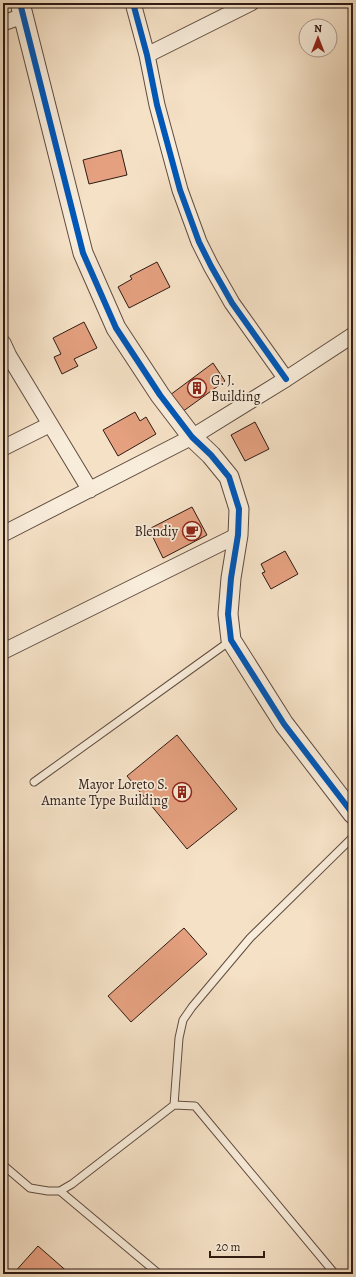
<svg xmlns="http://www.w3.org/2000/svg" width="356" height="1277" viewBox="0 0 356 1277" font-family="Alegreya,serif">
	<style>
		.building { fill: #e4a07f; stroke: #2f1b14 }
		.lines { fill: none; stroke-linecap: round; stroke-linejoin: round }
		.service-casing { stroke: #604c40; stroke-width: 9 }
		.minor-casing { stroke: #604c40; stroke-width: 17 }
		.tertiary-casing { stroke: #604c40; stroke-width: 21 }
		.service { stroke: #f8ecda; stroke-width: 7 }
		.minor { stroke: #f8ecda; stroke-width: 15 }
		.tertiary { stroke: #f8ecda; stroke-width: 19 }
		.cycleway-casing { stroke: #f8ecda; stroke-width: 8 }
		.cycleway { stroke: #0057b8; stroke-width: 6 }
		.labels { text-anchor: middle; stroke-width: 3.5; stroke-linejoin: round; paint-order: stroke }
		.poi-label { font-size: 14px; fill: #2f1b14; stroke: #f8ecda; text-anchor: end }
	</style>
	<rect width="100%" height="100%" fill="#f5e1c6"/>
	<filter id="stains"><feTurbulence type="fractalNoise" baseFrequency=".005" numOctaves="4"/><feColorMatrix values="0 0 0 0 .2 0 0 0 0 .09 0 0 0 0 .02 0 0 0 .5 -.17"/></filter>
	<radialGradient id="worn" r=".72"><stop offset=".6" stop-color="#630" stop-opacity="0"/><stop offset="1" stop-color="#630" stop-opacity=".3"/></radialGradient>
	<!-- building -->
	<path class="building" d="M 121,150 L 127,175 L 89,184 L 83,160 Z
		M 157,262 L 170,287 L 129,308 L 118,287 L 132,279 L 130,276 Z
		M 84,322 L 97,348 L 74,359 L 78,366 L 62,374 L 54,357 L 61,354 L 53,338 Z
		M 213,363 L 225,381 L 182,412 L 170,395 Z
		M 135,412 L 140,421 L 146,417 L 156,434 L 118,456 L 103,430 Z
		M 255,422 L 269,449 L 245,461 L 231,435 Z
		M 192,507 L 207,535 L 163,558 L 149,529 Z
		M 285,551 L 298,574 L 271,589 L 262,573 L 265,572 L 261,564 Z
		M 177,735 L 237,809 L 187,849 L 127,776 Z
		M 184,928 L 207,954 L 131,1022 L 108,996 Z
		M 38,1246 L 70,1274 L 13,1274 Z"/>
	<g class="lines">
		<defs>
			<path id="service" d="M 34,782 L 230,641
				M 174,1105 L 179,1038 L 183,1020 L 192,1007 L 250,938 L 353,837
				M 3,1165 L 30,1188 L 48,1191 L 60,1191 L 72,1184 L 174,1105 L 195,1106 L 335,1274
				M 60,1191 L 159,1274"/>
			<path id="minor" d="M 133,3 L 147,55 L 157,105 L 180,190 L 199,242 L 211,266 L 232,303 L 286,379
				M 3,23 L 23,16
				M 147,55 L 251,3
				M 3,343 L 9,356 L 90,490
				M 3,448 L 49,425
				M 3,534 L 192,437 L 286,379 L 353,335
				M 4,651 L 238,535"/>
			<path id="tertiary" d="M 20,3 L 83,253 L 116,328 L 160,395 L 192,437 L 211,455 L 229,477 L 239,509 L 238,535 L 231,578 L 228,614 L 231,640 L 284,724 L 353,814"/>
		</defs>
		<!-- service casing -->
		<use href="#service" class="service-casing"/>
		<!-- minor casing -->
		<use href="#minor" class="minor-casing"/>
		<!-- tertiary casing -->
		<use href="#tertiary" class="tertiary-casing"/>
		<!-- service -->
		<use href="#service" class="service"/>
		<!-- minor -->
		<use href="#minor" class="minor"/>
		<!-- tertiary -->
		<use href="#tertiary" class="tertiary"/>
		<defs>
			<path id="cycleway" d="M 20,3 L 83,253 L 116,328 L 160,395 L 192,437 L 211,455 L 229,477 L 239,509 L 238,535 L 231,578 L 228,614 L 231,640 L 284,724 L 353,814
				M 133,3 L 147,55 L 157,105 L 180,190 L 199,242 L 211,266 L 232,303 L 286,379"/>
		</defs>
		<!-- cycleway casing -->
		<use href="#cycleway" class="cycleway-casing"/>
		<!-- cycleway -->
		<use href="#cycleway" class="cycleway"/>
	</g>
	<!-- icons -->
	<defs>
		<symbol id="building-ring" viewBox="-11 -11 22 22"><circle r="9.5" fill="#f8ecda" stroke="#8f2418" stroke-width="1.5"/><path d="M-4-6H4V6H1V3H-1V6H-4ZM-2.5-4.3h1.7v1.8h-1.7ZM.8-4.3h1.7v1.8H.8ZM-2.5-1h1.7V.8h-1.7ZM.8-1h1.7V.8H.8Z" fill="#8f2418"/></symbol>
		<symbol id="cafe-ring" viewBox="-11 -11 22 22"><circle r="9.5" fill="#f8ecda" stroke="#8f2418" stroke-width="1.5"/><path d="M-5.5-4.5H6V0H3Q3 3.5 0 3.5H-2.5Q-5.5 3.5-5.5 0ZM3-3.2v2h1.7v-2ZM-6 4.5H4V6H-6Z" fill="#8f2418"/></symbol>
	</defs>
	<g fill-rule="evenodd">
		<use href="#building-ring" x="186" y="377" width="22" height="22"/>
		<use href="#cafe-ring" x="181" y="520" width="22" height="22"/>
		<use href="#building-ring" x="171" y="781" width="22" height="22"/>
	</g>
	<g class="labels">
		<!-- poi labels -->
		<g class="poi-label">
			<text x="211" y="385" text-anchor="start">G. J.<tspan x="211" dy="16">Building</tspan></text>
			<text x="178" y="536">Blendiy</text>
			<text x="168" y="789">Mayor Loreto S.<tspan x="168" dy="16">Amante Type Building</tspan></text>
		</g>
	</g>
	<!-- margin -->
	<rect width="356" height="1277" fill="none" stroke="#f5e1c6" stroke-width="16"/>
	<rect x="4" y="4" width="348" height="1269" fill="none" stroke="#2f1b14" stroke-width="2"/>
	<rect x="8" y="8" width="340" height="1261" fill="none" stroke="#2f1b14"/>
	<!-- north arrow -->
	<g transform="translate(318 38)"><circle r="19" fill="#f8ecda" stroke="#a8988b"/>
	<path d="M0-3L7 15L0 10L-7 15Z" fill="#8f2418"/>
	<text y="-6" font-size="11" font-weight="bold" text-anchor="middle" fill="#2f1b14">N</text>
	</g>
	<!-- scale -->
	<path d="M210 1251v6h54v-6" fill="none" stroke="#2f1b14" stroke-width="2"/>
	<text x="216" y="1251" font-size="12" fill="#2f1b14" stroke="#f8ecda" stroke-width="3" paint-order="stroke">20 m</text>
	<rect width="100%" height="100%" filter="url(#stains)"/>
	<rect width="100%" height="100%" fill="url(#worn)"/>
</svg>
